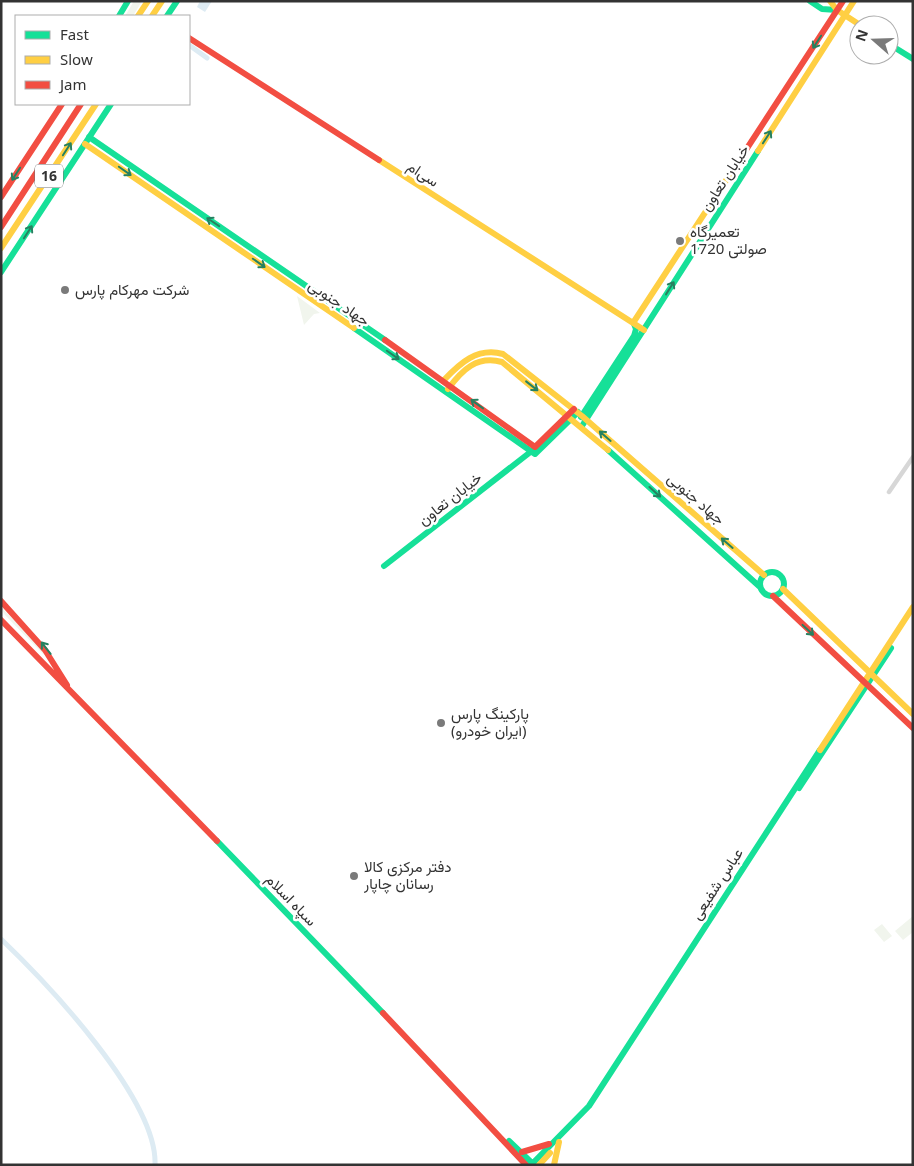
<svg xmlns="http://www.w3.org/2000/svg" width="914" height="1166" viewBox="0 0 914 1166" font-family="'Noto Sans',Vazirmatn,sans-serif">
	<style>
		.green { fill: #f1f5ed }
		.water { fill: #ddebf3 }
		.lines { fill: none; stroke-linecap: round; stroke-linejoin: round }
		.canal { stroke: #ddebf3; stroke-width: 5 }
		.street { stroke: #d7d7d7; stroke-width: 4.5 }
		.fast { stroke: #16e098; stroke-width: 6 }
		.slow { stroke: #ffcf43; stroke-width: 6 }
		.jam { stroke: #f24e42; stroke-width: 6 }
		.oneway { stroke: #268160 }
		.poi-dot { fill: #7a7a7a; stroke: #fff; stroke-width: 2 }
		.labels { text-anchor: middle; stroke-width: 5; stroke-linejoin: round; paint-order: stroke }
		.shield { fill: #fff; stroke: #707070; stroke-width: 1 }
		.shield-label { font-size: 14px; font-weight: bold; fill: #333 }
		.street-label { font-size: 15px; fill: #333; stroke: #fff }
		.poi-label { font-size: 15px; fill: #333; stroke: #fff; text-anchor: start }
	</style>
	<rect width="100%" height="100%" fill="#fff"/>
	<!-- green -->
	<path class="green" d="M 134,1 L 142,1 L 133,16 L 125,16 Z
		M 297,296 L 320,313 L 314,314 L 304,325 Z
		M 1,607 L 50,657 L 43,654 L 4,614 Z
		M 913,916 L 913,932 L 903,940 L 895,931 Z
		M 882,924 L 892,936 L 884,942 L 874,930 Z"/>
	<!-- water -->
	<path class="water" d="M 200,1 L 212,1 L 205,12 L 197,7 Z"/>
	<g class="lines">
		<!-- canal -->
		<path class="canal" d="M 189,45 L 207,58
			M 1,939 C 47,983 158,1100 155,1165"/>
		<!-- street -->
		<path class="street" d="M 889,492 L 913,457"/>
		<!-- fast -->
		<path class="fast" d="M 810,1 L 822,9 L 837,10
			M 119,16 L 128,1
			M 167,16 L 177,1
			M 889,44 L 913,59
			M 89,137 L 385,340
			M 1,272 L 111,104
			M 354,328 L 535,454 L 578,412
			M 581,417 L 634,336 L 636,329 L 634,324
			M 582,426 L 758,151
			M 608,450 L 760,587
			M 384,566 L 533,450
			M760 584a12 12 0 1 1 24 0a12 12 0 1 1-24 0Z
			M 799,788 L 891,648
			M 217,841 L 383,1013
			M 509,1141 L 534,1165
			M 531,1165 L 589,1106 L 820,750"/>
		<!-- slow -->
		<path class="slow" d="M 830,1 L 837,10 L 860,25
			M 138,16 L 148,1
			M 152,16 L 162,1
			M 85,144 L 354,328
			M 758,151 L 854,1
			M 379,160 L 644,330
			M 1,248 L 96,104
			M 633,323 L 740,159
			M 443,381 C 460,363 477,347 503,354 L 582,416 L 764,575
			M 448,389 C 462,370 477,355 502,362 L 608,450
			M 783,589 L 913,714
			M 820,750 L 913,607
			M 539,1165 L 550,1153
			M 554,1165 L 559,1142"/>
		<!-- jam -->
		<path class="jam" d="M 189,38 L 379,160
			M 740,159 L 843,1
			M 1,197 L 62,104
			M 1,227 L 81,104
			M 385,340 L 535,447 L 574,409
			M 773,596 L 913,728
			M 1,601 L 45,650 L 67,685
			M 1,620 L 217,841
			M 383,1013 L 526,1165
			M 522,1152 L 549,1144"/>
	</g>
	<!-- one-way arrows -->
	<defs><path id="oneway-shaft" d="M-6 0H5M1.5-3L5.5 0L1.5 3" fill="none" stroke-width="1.6" stroke-linecap="round" stroke-linejoin="round" transform="scale(1.25)"/></defs>
	<g class="oneway">
		<use href="#oneway-shaft" transform="translate(817 42) rotate(123)"/>
		<use href="#oneway-shaft" transform="translate(767 137) rotate(-57)"/>
		<use href="#oneway-shaft" transform="translate(67 149) rotate(-57)"/>
		<use href="#oneway-shaft" transform="translate(125 171) rotate(35)"/>
		<use href="#oneway-shaft" transform="translate(16 174) rotate(123)"/>
		<use href="#oneway-shaft" transform="translate(213 222) rotate(-146)"/>
		<use href="#oneway-shaft" transform="translate(28 232) rotate(-57)"/>
		<use href="#oneway-shaft" transform="translate(259 263) rotate(35)"/>
		<use href="#oneway-shaft" transform="translate(670 288) rotate(-58)"/>
		<use href="#oneway-shaft" transform="translate(393 355) rotate(35)"/>
		<use href="#oneway-shaft" transform="translate(532 386) rotate(38)"/>
		<use href="#oneway-shaft" transform="translate(477 404) rotate(-144)"/>
		<use href="#oneway-shaft" transform="translate(605 436) rotate(-139)"/>
		<use href="#oneway-shaft" transform="translate(655 492) rotate(42)"/>
		<use href="#oneway-shaft" transform="translate(727 543) rotate(-139)"/>
		<use href="#oneway-shaft" transform="translate(808 630) rotate(43)"/>
		<use href="#oneway-shaft" transform="translate(46 648) rotate(-128)"/>
	</g>
	<!-- markers -->
	<g class="poi-dot">
		<circle cx="680" cy="241" r="5"/>
		<circle cx="65" cy="290" r="5"/>
		<circle cx="441" cy="723" r="5"/>
		<circle cx="354" cy="876" r="5"/>
	</g>
	<g class="labels">
		<!-- shield labels -->
		<rect class="shield" x="35" y="164.5" width="28" height="23" rx="4"/>
		<g class="shield-label">
			<text x="49" y="181">16</text>
		</g>
		<!-- street labels -->
		<g class="street-label">
			<text transform="translate(423 174) rotate(33)" y="5">سی‌ام</text>
			<text transform="translate(725 178) rotate(-57)" y="5">خیابان تعاون</text>
			<text transform="translate(339 303) rotate(34)" y="5">جهاد جنوبی</text>
			<text transform="translate(450 499) rotate(-38)" y="5">خیابان تعاون</text>
			<text transform="translate(696 499) rotate(41)" y="5">جهاد جنوبی</text>
			<text transform="translate(717 884) rotate(-57)" y="5">عباس شفیعی</text>
			<text transform="translate(291 900) rotate(46)" y="5">سپاه اسلام</text>
		</g>
		<!-- poi labels -->
		<g class="poi-label">
			<text x="690" y="237">تعمیرگاه<tspan x="690" dy="17">1720 صولتی</tspan></text>
			<text x="75" y="295">شرکت مهرکام پارس</text>
			<text x="451" y="719">پارکینگ پارس<tspan x="451" dy="17">(ایران خودرو)</tspan></text>
			<text x="364" y="872">دفتر مرکزی کالا<tspan x="364" dy="17">رسانان چاپار</tspan></text>
		</g>
	</g>
	<!-- border -->
	<rect width="914" height="1166" fill="none" stroke="#333333" stroke-width="5"/>
	<!-- legend -->
	<rect x="15" y="15" width="175" height="90" fill="#ffffff" stroke="#adadad"/>
	<rect x="25" y="31" width="25" height="8" fill="#16e098" stroke="#adadad"/>
	<text x="60" y="40" font-size="15" fill="#333333">Fast</text>
	<rect x="25" y="56" width="25" height="8" fill="#ffcf43" stroke="#adadad"/>
	<text x="60" y="65" font-size="15" fill="#333333">Slow</text>
	<rect x="25" y="81" width="25" height="8" fill="#f24e42" stroke="#adadad"/>
	<text x="60" y="90" font-size="15" fill="#333333">Jam</text>
	<!-- north arrow -->
	<g transform="translate(874 40) rotate(290)"><circle r="24" fill="#ffffff" stroke="#adadad"/>
	<path d="M0-4L9 19L0 12L-9 19Z" fill="#7a7a7a"/>
	<text y="-8" font-size="14" font-weight="bold" text-anchor="middle" fill="#333333">N</text>
	</g>
</svg>
